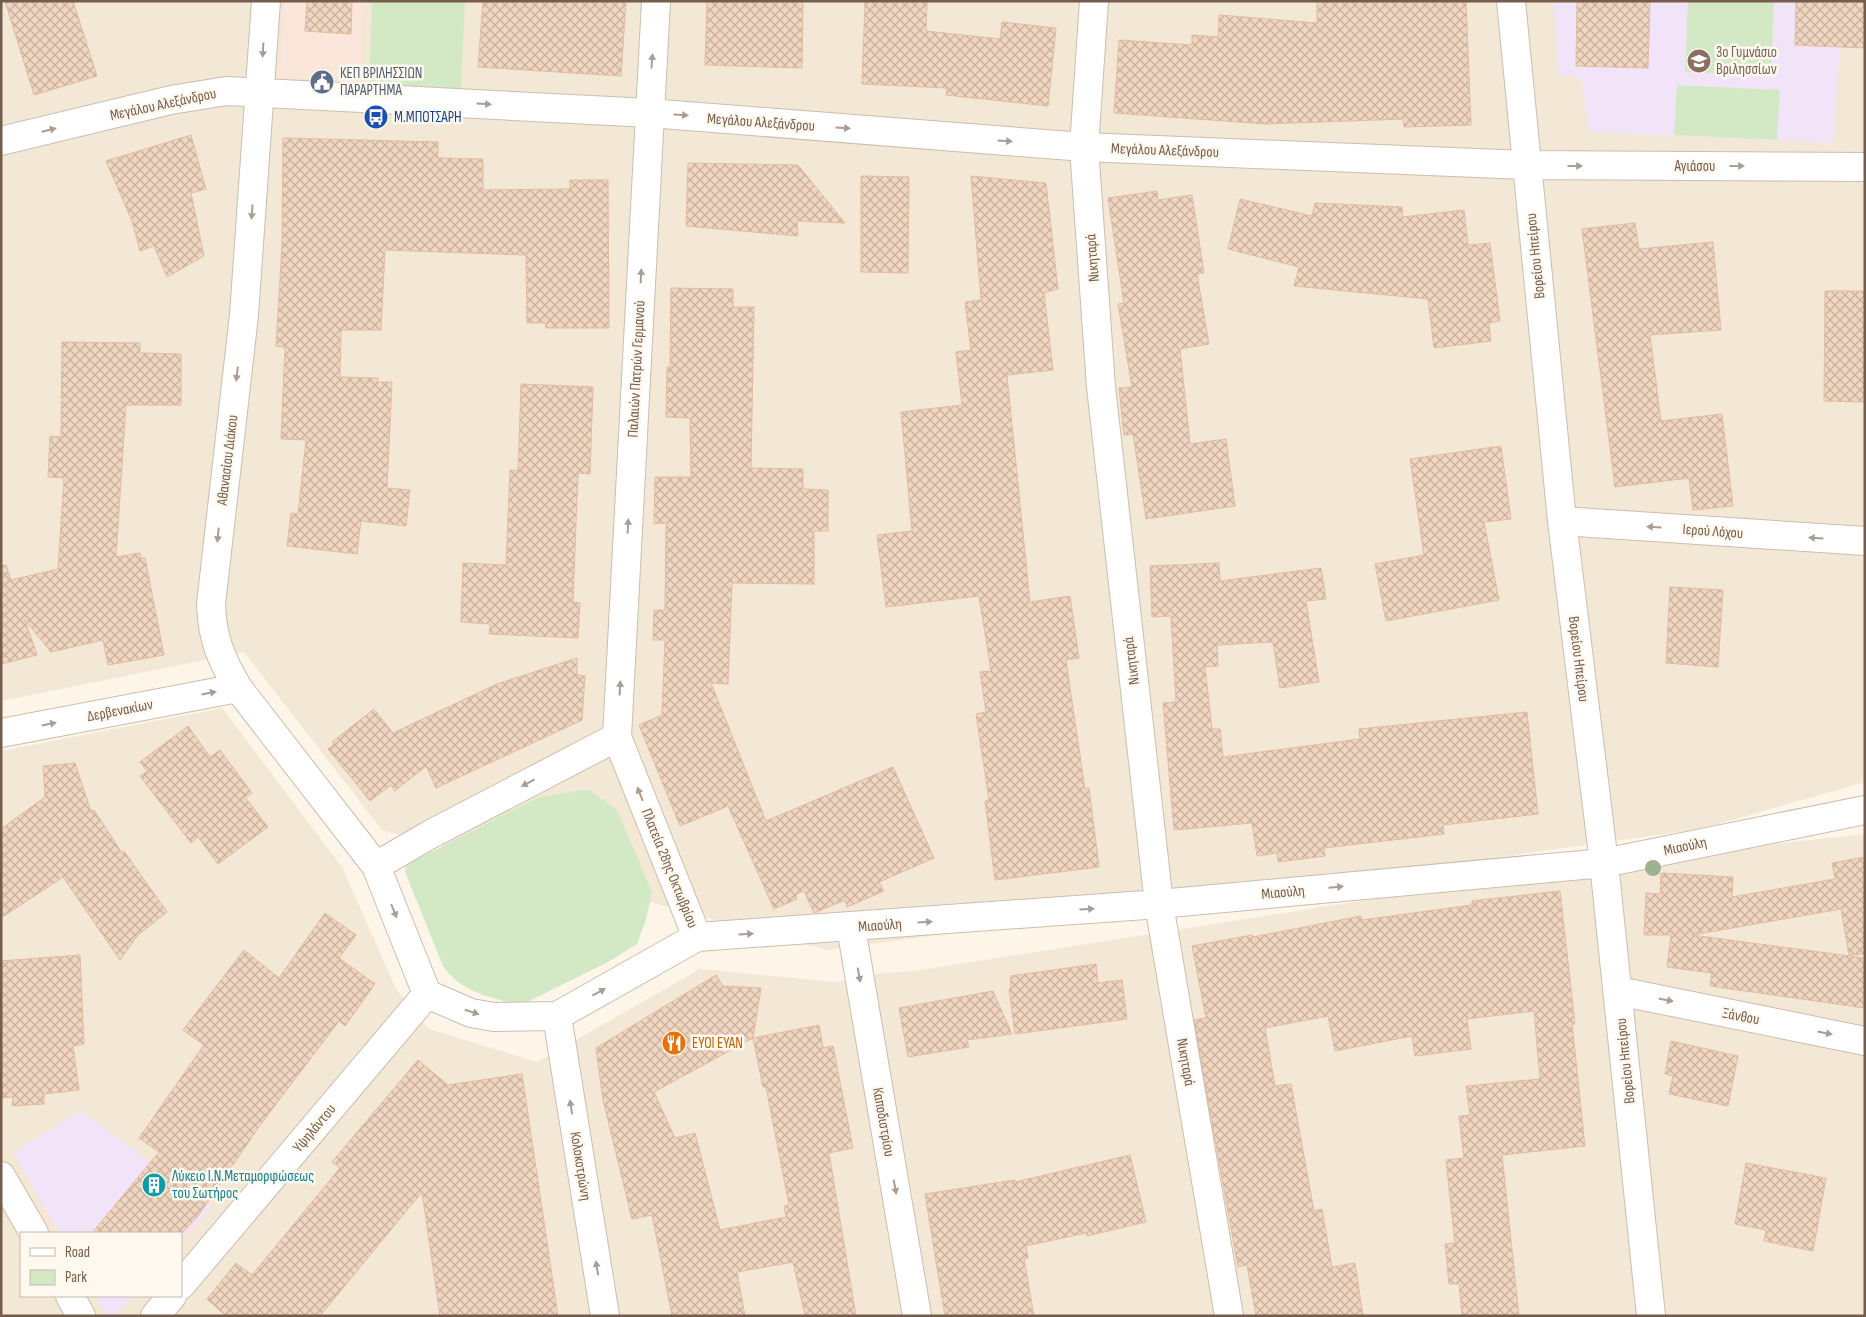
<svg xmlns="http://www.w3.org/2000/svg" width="1866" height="1317" viewBox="0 0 1866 1317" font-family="'Sofia Sans Condensed',sans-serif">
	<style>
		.residential { fill: #f3e7d6; fill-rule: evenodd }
		.commercial { fill: #fbe6dc }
		.education { fill: #f2e4f8 }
		.green { fill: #d3e9c6 }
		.building { fill: url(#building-cross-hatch); stroke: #e2bca1; fill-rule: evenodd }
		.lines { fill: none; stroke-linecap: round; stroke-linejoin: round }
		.street-casing { stroke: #cdbdae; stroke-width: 30 }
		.street { stroke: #fff; stroke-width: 28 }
		.tree { fill: #9fb18e }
		.oneway { fill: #ac9d94 }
		.labels { text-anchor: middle; stroke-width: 5; stroke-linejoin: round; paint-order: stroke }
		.education-label { font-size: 15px; fill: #785e54; stroke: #fef9ee; text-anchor: start }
		.service-label { font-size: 15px; fill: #4e5e75; stroke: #fef9ee; text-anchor: start }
		.street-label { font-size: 15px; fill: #755c4d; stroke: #fef9ee }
		.transit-label { font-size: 15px; fill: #164399; stroke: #fef9ee; text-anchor: start }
		.food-label { font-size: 15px; fill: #c56008; stroke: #fef9ee; text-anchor: start }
		.culture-label { font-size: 15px; fill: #0d838f; stroke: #fef9ee; text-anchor: start }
	</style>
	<defs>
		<pattern id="building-cross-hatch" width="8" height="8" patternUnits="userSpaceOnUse" patternTransform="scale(1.25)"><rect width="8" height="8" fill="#f0d5c0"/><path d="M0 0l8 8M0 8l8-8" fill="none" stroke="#c7b09e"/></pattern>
	</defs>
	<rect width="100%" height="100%" fill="#fcf5e8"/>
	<!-- residential -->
	<path class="residential" d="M 1,1 L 1865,1 L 1865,782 L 1700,829 L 828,950 L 382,830 L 244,652 L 1,701 Z
		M 222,708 L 342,867 L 396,989 L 429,1029 L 537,1062 L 700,969 L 835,982 L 883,973 L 915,971 L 1604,863 L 1865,834 L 1865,1316 L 1,1316 L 1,751 ZM 21,1233 L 181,1233 L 181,1296 L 21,1296 Z"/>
	<!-- commercial -->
	<path class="commercial" d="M 285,1 L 364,1 L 360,82 L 280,77 Z"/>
	<!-- education -->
	<path class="education" d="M 1553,1 L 1843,1 L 1833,143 L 1589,132 L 1581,78 L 1559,76 Z
		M 81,1111 L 212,1207 L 181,1241 L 181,1233 L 59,1233 L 13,1152 Z
		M 95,1296 L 133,1296 L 115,1316 L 107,1316 Z"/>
	<!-- green -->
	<path class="green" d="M 372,1 L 465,1 L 461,89 L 369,83 Z
		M 1688,1 L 1774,1 L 1771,76 L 1685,72 Z
		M 1677,85 L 1780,90 L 1777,140 L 1674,135 Z
		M 581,790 L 589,790 L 617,810 L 652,892 L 646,920 L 637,944 L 610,961 L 523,1004 L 517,1005 C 486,995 462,993 443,966 L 405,872 L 406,865 L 537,798 Z"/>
	<!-- building -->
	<path class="building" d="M 5,1 L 73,1 L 97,76 L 34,95 Z
		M 307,1 L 352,1 L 351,34 L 305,31 Z
		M 483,1 L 626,1 L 621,76 L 478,67 Z
		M 707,1 L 803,1 L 802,68 L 705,65 Z
		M 865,1 L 927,1 L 926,31 L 1000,39 L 1002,22 L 1056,28 L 1048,106 L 946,95 L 947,88 L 862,84 Z
		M 1317,1 L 1466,1 L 1471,125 L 1404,127 L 1403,119 L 1266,124 L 1114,113 L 1119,40 L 1192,45 L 1192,35 L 1218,37 L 1219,15 L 1317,23 Z
		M 1577,1 L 1650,1 L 1648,68 L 1576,66 Z
		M 1796,1 L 1865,1 L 1865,48 L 1795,45 Z
		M 191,135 L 206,189 L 191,193 L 204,256 L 167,277 L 154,246 L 140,251 L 132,221 L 106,161 Z
		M 283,138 L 438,142 L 438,158 L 483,159 L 483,190 L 570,189 L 570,180 L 608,180 L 609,328 L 546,328 L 545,323 L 527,323 L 526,255 L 385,250 L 381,330 L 341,330 L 340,377 L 378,378 L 378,382 L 392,382 L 387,488 L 410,490 L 406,526 L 361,521 L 357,554 L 287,546 L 291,513 L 298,514 L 306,440 L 281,439 L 285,347 L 276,346 L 282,246 Z
		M 688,163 L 798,165 L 845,223 L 797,221 L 798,236 L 686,226 Z
		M 861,176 L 909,177 L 908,273 L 861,272 Z
		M 971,176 L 1046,183 L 1058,289 L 1044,293 L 1053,370 L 1007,375 L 1030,602 L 1070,596 L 1079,658 L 1066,660 L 1085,789 L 1089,788 L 1099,867 L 995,880 L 985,801 L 989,800 L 976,714 L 986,712 L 980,672 L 991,671 L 979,596 L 886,607 L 877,535 L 912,531 L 901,412 L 962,405 L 956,352 L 971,350 L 965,302 L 981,300 Z
		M 1157,191 L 1158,200 L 1192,195 L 1204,273 L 1197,274 L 1209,344 L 1180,349 L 1190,444 L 1226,439 L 1235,506 L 1146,519 L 1133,434 L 1124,435 L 1119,388 L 1132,387 L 1118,304 L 1124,303 L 1108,198 Z
		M 1240,199 L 1312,216 L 1315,203 L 1402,207 L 1403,217 L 1464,210 L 1468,245 L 1490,243 L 1500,321 L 1489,323 L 1491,341 L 1434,348 L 1428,299 L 1294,286 L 1299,267 L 1228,249 Z
		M 1635,223 L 1639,249 L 1713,242 L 1721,330 L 1650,335 L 1661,421 L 1722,414 L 1733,506 L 1693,510 L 1689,478 L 1615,487 L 1582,229 Z
		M 671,288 L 733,289 L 733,307 L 754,307 L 751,468 L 803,469 L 803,489 L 828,490 L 828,531 L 814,531 L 814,584 L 732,583 L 728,684 L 711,683 L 766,821 L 893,767 L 934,858 L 879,882 L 884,891 L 847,907 L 845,900 L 814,913 L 804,891 L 796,894 L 797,899 L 774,909 L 728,806 L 680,826 L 639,725 L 662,715 L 665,640 L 653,640 L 654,610 L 665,610 L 666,523 L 654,524 L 655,477 L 691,477 L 690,418 L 666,417 L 667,367 L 670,368 Z
		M 1825,291 L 1865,291 L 1865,402 L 1824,401 Z
		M 62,342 L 140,343 L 140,353 L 181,354 L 181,405 L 126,405 L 116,557 L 140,553 L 141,558 L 145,558 L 164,655 L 108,665 L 103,640 L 51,652 L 25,620 L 37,655 L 1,664 L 1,566 L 6,565 L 11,580 L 58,569 L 64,478 L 48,477 L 50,436 L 61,437 Z
		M 521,384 L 593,387 L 590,474 L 578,473 L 573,602 L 580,603 L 578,638 L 489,634 L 490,624 L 461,622 L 463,563 L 506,565 L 510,470 L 518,471 Z
		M 1501,446 L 1511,519 L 1484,522 L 1499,600 L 1386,621 L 1375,564 L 1424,555 L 1410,459 Z
		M 1219,563 L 1220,581 L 1321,568 L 1326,599 L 1306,601 L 1319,682 L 1280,688 L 1273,642 L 1217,645 L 1218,666 L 1205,667 L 1212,729 L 1220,729 L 1223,757 L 1360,739 L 1359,729 L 1527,712 L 1538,814 L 1443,825 L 1444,834 L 1324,848 L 1325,856 L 1278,862 L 1277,853 L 1257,856 L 1252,823 L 1174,830 L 1163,703 L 1176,702 L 1171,616 L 1152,617 L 1150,566 Z
		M 1670,587 L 1723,590 L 1718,667 L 1666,663 Z
		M 577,658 L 577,675 L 585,676 L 582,720 L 436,788 L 426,766 L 395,791 L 391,785 L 370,801 L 328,749 L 334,744 L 332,742 L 374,709 L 393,733 L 497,684 Z
		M 188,726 L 210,757 L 220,750 L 252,793 L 245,797 L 268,827 L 218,864 L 198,837 L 191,843 L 140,776 L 147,771 L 140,762 Z
		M 75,763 L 91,811 L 94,810 L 122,853 L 124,851 L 167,912 L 138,935 L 120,960 L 63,877 L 1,918 L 1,829 L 45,797 L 43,766 Z
		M 1865,857 L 1865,954 L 1849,955 L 1841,909 L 1692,935 L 1865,958 L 1865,1008 L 1710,986 L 1712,973 L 1667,967 L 1671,935 L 1644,935 L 1646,893 L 1660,894 L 1661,873 L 1733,877 L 1732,897 L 1835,879 L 1832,863 Z
		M 1560,891 L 1575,1024 L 1572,1024 L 1585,1146 L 1502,1155 L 1519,1316 L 1462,1316 L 1459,1284 L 1449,1284 L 1445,1244 L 1455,1243 L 1446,1160 L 1464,1158 L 1459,1116 L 1470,1115 L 1466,1086 L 1540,1079 L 1534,1011 L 1467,1019 L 1471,1049 L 1415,1056 L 1412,1036 L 1335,1051 L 1328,1016 L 1265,1028 L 1275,1086 L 1291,1084 L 1314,1211 L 1322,1209 L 1332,1267 L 1355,1263 L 1363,1316 L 1256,1316 L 1247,1265 L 1238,1267 L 1208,1100 L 1194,1020 L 1206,1018 L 1192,946 L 1252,935 L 1253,937 L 1361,916 L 1362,920 L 1472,905 L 1472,901 Z
		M 325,913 L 356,935 L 339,958 L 375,984 L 345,1026 L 339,1021 L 261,1124 L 198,1216 L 182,1233 L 92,1233 L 159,1152 L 139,1138 L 204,1045 L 183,1030 L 244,950 L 279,978 Z
		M 80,955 L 84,1044 L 73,1046 L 79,1090 L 44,1094 L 44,1104 L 12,1106 L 13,1097 L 1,1098 L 1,961 Z
		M 1096,964 L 1098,983 L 1122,980 L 1127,1019 L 1015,1034 L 1009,989 L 1011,988 L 1010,976 Z
		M 716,975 L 723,986 L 761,988 L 753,1038 L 819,1025 L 823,1048 L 833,1046 L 853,1148 L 829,1153 L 856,1316 L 805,1316 L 793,1262 L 737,1272 L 745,1316 L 672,1316 L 652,1215 L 632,1219 L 603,1100 L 596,1048 ZM 753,1038 L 763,1087 L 766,1087 L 789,1205 L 784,1206 L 786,1217 L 720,1230 L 695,1133 L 675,1138 L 654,1092 Z
		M 993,991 L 1012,1034 L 967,1040 L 969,1047 L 908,1057 L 899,1008 Z
		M 1671,1041 L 1738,1056 L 1728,1106 L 1669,1094 L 1673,1076 L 1665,1074 Z
		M 418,1060 L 448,1085 L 522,1074 L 558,1316 L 440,1316 L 422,1192 L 320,1316 L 226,1316 L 207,1299 L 236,1263 L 252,1275 L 340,1168 L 332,1162 Z
		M 1130,1155 L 1146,1222 L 1087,1236 L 1086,1233 L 1026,1246 L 1028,1258 L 1024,1259 L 1034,1316 L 945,1316 L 925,1194 L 1015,1180 L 1015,1182 Z
		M 1746,1163 L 1826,1178 L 1813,1251 L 1764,1241 L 1766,1230 L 1735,1224 Z"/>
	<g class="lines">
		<defs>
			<path id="street" d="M 266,1 L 244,315 L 211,604 C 212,638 221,659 238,688 L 376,866 L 427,994 L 471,1013 L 494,1017 L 557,1016 L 697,937 L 1159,904 L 1604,863 L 1865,810
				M 1094,1 L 1084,147 L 1101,387 L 1159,904 L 1229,1316
				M 1511,1 L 1562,521 L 1604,863 L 1651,1316
				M 1,141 L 171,100 L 226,91 L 649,113 L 1084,147 L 1526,165 L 1865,167
				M 1562,521 L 1865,541
				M 1,733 L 238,688
				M 617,737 L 656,1
				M 376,866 L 431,834 L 617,737 L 697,937
				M 851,927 L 917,1316
				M 1618,991 L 1865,1041
				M 557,1016 L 605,1316
				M 1,1176 L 34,1233
				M 181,1285 L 427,994
				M 70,1296 L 81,1316
				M 155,1316 L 172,1296"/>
		</defs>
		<!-- street casing -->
		<use href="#street" class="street-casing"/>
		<!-- street -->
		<use href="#street" class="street"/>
	</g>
	<!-- trees -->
	<circle class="tree" cx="1653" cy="868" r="8"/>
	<!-- one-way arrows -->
	<defs><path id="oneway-solid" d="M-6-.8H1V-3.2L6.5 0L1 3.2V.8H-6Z" transform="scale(1.25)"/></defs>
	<g class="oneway">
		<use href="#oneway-solid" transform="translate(263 50) rotate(93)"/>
		<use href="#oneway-solid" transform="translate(652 61) rotate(-86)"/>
		<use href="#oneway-solid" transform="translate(484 104) rotate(3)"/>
		<use href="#oneway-solid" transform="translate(681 115) rotate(4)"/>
		<use href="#oneway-solid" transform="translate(843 128) rotate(4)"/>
		<use href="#oneway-solid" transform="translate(49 130) rotate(-14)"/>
		<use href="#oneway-solid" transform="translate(1005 141) rotate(4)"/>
		<use href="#oneway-solid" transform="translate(1575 166)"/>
		<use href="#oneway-solid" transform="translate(1737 166)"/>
		<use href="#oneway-solid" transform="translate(252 212) rotate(94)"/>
		<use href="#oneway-solid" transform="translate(641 276) rotate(-87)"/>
		<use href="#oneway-solid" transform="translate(237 374) rotate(97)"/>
		<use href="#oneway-solid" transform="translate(628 526) rotate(-87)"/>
		<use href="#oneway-solid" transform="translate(1654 527) rotate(-176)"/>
		<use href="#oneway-solid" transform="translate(218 535) rotate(96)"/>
		<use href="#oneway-solid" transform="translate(1816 538) rotate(-176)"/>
		<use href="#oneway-solid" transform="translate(620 688) rotate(-87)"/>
		<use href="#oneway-solid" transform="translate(209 693) rotate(-11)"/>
		<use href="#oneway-solid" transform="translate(49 724) rotate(-11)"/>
		<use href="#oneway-solid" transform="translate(528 783) rotate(152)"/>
		<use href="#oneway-solid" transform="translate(640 794) rotate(-112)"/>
		<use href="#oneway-solid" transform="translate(1336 887) rotate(-5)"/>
		<use href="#oneway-solid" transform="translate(1087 909) rotate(-4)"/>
		<use href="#oneway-solid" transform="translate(394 911) rotate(68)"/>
		<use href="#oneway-solid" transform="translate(925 922) rotate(-4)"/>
		<use href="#oneway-solid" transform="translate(746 934) rotate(-4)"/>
		<use href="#oneway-solid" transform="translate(859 975) rotate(80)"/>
		<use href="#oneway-solid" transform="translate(599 992) rotate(-29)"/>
		<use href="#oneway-solid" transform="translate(1666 1000) rotate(11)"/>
		<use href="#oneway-solid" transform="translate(472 1012) rotate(17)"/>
		<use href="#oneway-solid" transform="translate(1825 1033) rotate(11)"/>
		<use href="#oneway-solid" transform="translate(571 1107) rotate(-99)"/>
		<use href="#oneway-solid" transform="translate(895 1187) rotate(80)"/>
		<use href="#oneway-solid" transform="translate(597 1268) rotate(-99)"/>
	</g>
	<!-- icons -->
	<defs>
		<symbol id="school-disc" viewBox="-11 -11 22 22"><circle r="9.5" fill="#8d6e63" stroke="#fef9ee"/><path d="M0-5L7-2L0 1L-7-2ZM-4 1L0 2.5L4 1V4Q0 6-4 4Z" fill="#fff"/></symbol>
		<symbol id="civic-disc" viewBox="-11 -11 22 22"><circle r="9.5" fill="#5c6f8a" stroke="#fef9ee"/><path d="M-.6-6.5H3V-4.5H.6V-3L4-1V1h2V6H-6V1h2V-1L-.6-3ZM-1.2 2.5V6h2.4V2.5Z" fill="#fff"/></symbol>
		<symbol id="bus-disc" viewBox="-11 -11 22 22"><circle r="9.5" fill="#1a4fb4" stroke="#fef9ee"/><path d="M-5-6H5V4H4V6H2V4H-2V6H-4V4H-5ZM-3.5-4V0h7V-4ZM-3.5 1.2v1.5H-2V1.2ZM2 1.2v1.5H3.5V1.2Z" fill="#fff"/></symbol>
		<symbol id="restaurant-disc" viewBox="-11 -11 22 22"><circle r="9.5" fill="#e8710a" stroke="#fef9ee"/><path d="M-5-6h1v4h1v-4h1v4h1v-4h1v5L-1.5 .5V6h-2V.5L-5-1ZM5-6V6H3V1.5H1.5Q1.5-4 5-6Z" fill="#fff"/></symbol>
		<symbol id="building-disc" viewBox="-11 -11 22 22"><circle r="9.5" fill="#0f9aa8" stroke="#fef9ee"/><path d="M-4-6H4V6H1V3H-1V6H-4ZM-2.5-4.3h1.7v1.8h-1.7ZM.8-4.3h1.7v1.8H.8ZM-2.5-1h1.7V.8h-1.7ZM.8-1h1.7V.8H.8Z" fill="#fff"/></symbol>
	</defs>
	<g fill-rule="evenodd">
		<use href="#school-disc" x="1685" y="47" width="28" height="28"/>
		<use href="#civic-disc" x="308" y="68" width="28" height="28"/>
		<use href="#bus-disc" x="362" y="103" width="28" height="28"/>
		<use href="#restaurant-disc" x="660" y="1029" width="28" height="28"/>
		<use href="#building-disc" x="140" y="1171" width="28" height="28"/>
	</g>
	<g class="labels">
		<!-- education labels -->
		<g class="education-label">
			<text x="1716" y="57">3ο Γυμνάσιο<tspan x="1716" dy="17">Βριλησσίων</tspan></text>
		</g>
		<!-- service labels -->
		<g class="service-label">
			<text x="340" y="78">ΚΕΠ ΒΡΙΛΗΣΣΙΩΝ<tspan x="340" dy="17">ΠΑΡΑΡΤΗΜΑ</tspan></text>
		</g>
		<!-- street labels -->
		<g class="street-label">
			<text transform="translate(163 104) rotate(-12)" y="5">Μεγάλου Αλεξάνδρου</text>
			<text transform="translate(761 122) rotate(4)" y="5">Μεγάλου Αλεξάνδρου</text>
			<text transform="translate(1165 150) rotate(2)" y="5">Μεγάλου Αλεξάνδρου</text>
			<text x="1695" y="171">Αγιάσου</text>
			<text transform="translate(1535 256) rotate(-96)" y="5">Βορείου Ηπείρου</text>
			<text transform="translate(1092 258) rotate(-94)" y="5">Νικηταρά</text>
			<text transform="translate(636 369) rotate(-87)" y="5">Παλαιών Πατρών Γερμανού</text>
			<text transform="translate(227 460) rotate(-83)" y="5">Αθανασίου Διάκου</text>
			<text transform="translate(1713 531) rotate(4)" y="5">Ιερού Λόχου</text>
			<text transform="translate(1579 659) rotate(83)" y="5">Βορείου Ηπείρου</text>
			<text transform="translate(1131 661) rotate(-97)" y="5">Νικηταρά</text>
			<text transform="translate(120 710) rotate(-11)" y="5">Δερβενακίων</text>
			<text transform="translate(1685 846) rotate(-12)" y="5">Μιαούλη</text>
			<text transform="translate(670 868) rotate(68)" y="5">Πλατεία 28ης Οκτωβρίου</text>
			<text transform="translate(1283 892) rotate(-5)" y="5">Μιαούλη</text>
			<text transform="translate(880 925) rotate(-4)" y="5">Μιαούλη</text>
			<text transform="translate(1741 1016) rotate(11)" y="5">Ξάνθου</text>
			<text transform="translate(1625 1061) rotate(-96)" y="5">Βορείου Ηπείρου</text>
			<text transform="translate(1186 1062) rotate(80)" y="5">Νικηταρά</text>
			<text transform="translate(884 1122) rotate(80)" y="5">Καποδιστρίου</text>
			<text transform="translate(314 1128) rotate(-50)" y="5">Υψηλάντου</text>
			<text transform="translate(581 1166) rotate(81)" y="5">Κολοκοτρώνη</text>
		</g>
		<!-- transit labels -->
		<g class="transit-label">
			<text x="394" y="122">Μ.ΜΠΟΤΣΑΡΗ</text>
		</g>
		<!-- food labels -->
		<g class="food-label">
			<text x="692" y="1048">ΕΥΟΙ ΕΥΑΝ</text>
		</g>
		<!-- culture labels -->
		<g class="culture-label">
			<text x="172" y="1181">Λύκειο Ι.Ν.Μεταμορφώσεως<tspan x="172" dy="17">του Σωτήρος</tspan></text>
		</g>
	</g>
	<!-- border -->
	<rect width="1866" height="1317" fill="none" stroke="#755c4d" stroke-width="5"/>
	<!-- legend -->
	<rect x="20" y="1232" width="162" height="65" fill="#fef9ee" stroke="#c7baae"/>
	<rect x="30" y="1248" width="25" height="8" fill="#ffffff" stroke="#c7baae"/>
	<text x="65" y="1257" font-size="15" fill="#755c4d">Road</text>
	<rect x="30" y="1270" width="25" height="15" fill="#d3e9c6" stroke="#c7baae"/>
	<text x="65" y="1282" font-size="15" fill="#755c4d">Park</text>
</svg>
